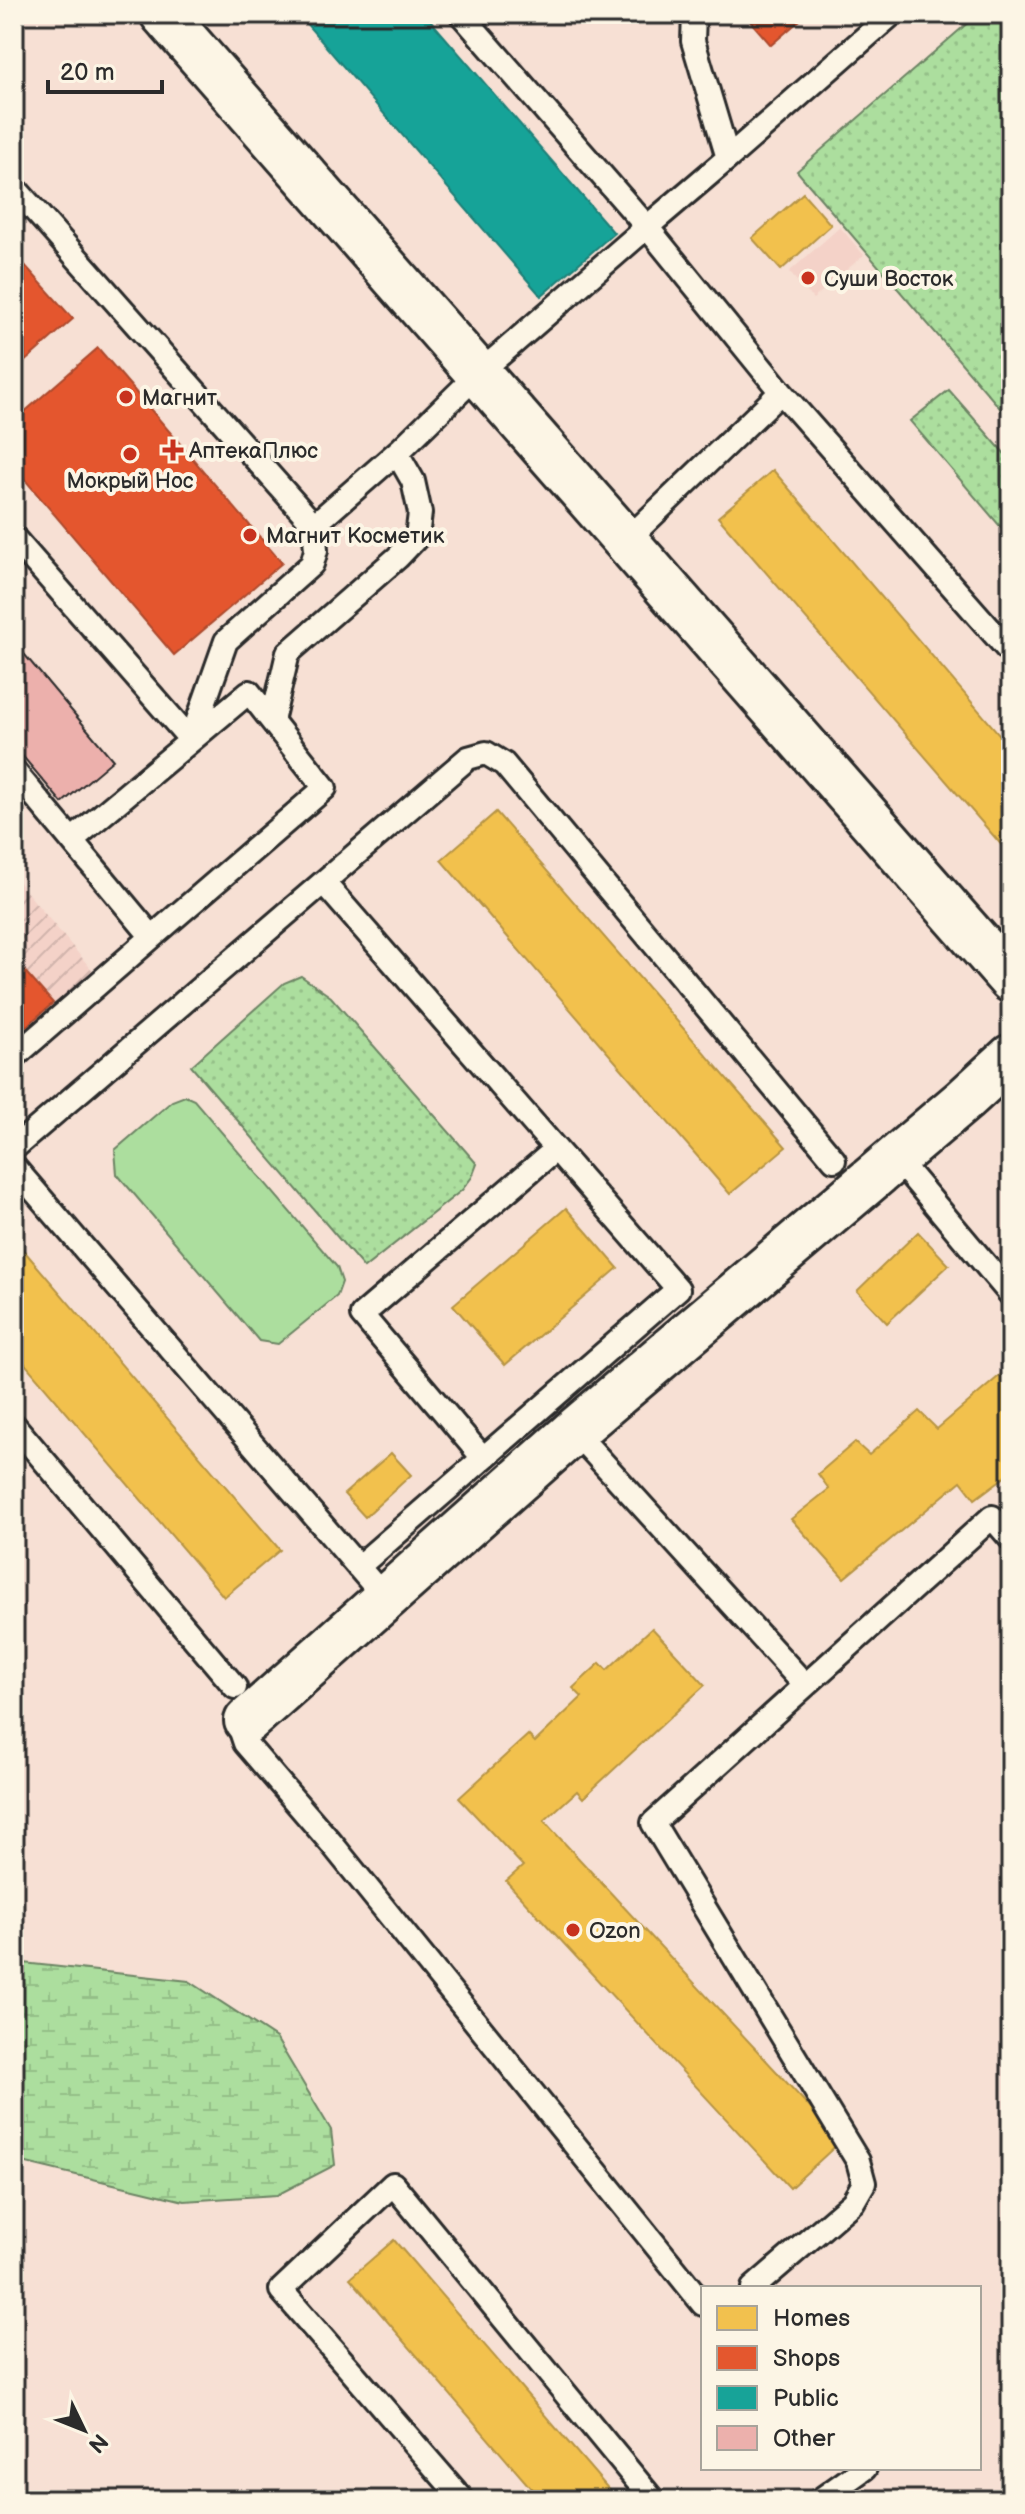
<svg xmlns="http://www.w3.org/2000/svg" width="1025" height="2514" viewBox="0 0 1025 2514" font-family="'Balsamiq Sans',sans-serif">
	<style>
		.built { fill: #f4d2c8 }
		.industrial { fill: url(#industrial-furrows) }
		.grass { fill: url(#grass-dots); stroke: #6c8464; stroke-width: 2 }
		.wetland { fill: url(#wetland-marsh); stroke: #6c8464; stroke-width: 2 }
		.green { fill: #acde9e; stroke: #6c8464; stroke-width: 2 }
		.homes { fill: #f2c14e; stroke: #b69444; stroke-width: 2 }
		.shops { fill: #e4572e; stroke: #ac4a2d; stroke-width: 2 }
		.public { fill: #17a398; stroke: #1d7f77; stroke-width: 2 }
		.building { fill: #ecb0ac; stroke: #2b2b2b; stroke-width: 2 }
		.lines { fill: none; stroke-linecap: round; stroke-linejoin: round }
		.service-casing { stroke: #2b2b2b; stroke-width: 28 }
		.minor-casing { stroke: #2b2b2b; stroke-width: 50 }
		.service { stroke: #fcf5e5; stroke-width: 22 }
		.minor { stroke: #fcf5e5; stroke-width: 44 }
		.poi-dot { fill: #c8321e; stroke: #fcf5e5; stroke-width: 3 }
		.labels { text-anchor: middle; stroke-width: 8; stroke-linejoin: round; paint-order: stroke }
		.poi-label { font-size: 22px; fill: #2b2b2b; stroke: #fcf5e5; text-anchor: start }
	</style>
	<defs>
		<pattern id="industrial-furrows" width="10" height="10" patternUnits="userSpaceOnUse" patternTransform="scale(2)"><rect width="10" height="10" fill="#f4d2c8"/><path d="M-1 1l2-2M0 10L10 0M9 11l2-2" fill="none" stroke="#d1b4ac"/></pattern>
		<pattern id="grass-dots" width="8" height="8" patternUnits="userSpaceOnUse" patternTransform="scale(2)"><rect width="8" height="8" fill="#acde9e"/><path d="M2 2h.1M6 6h.1" fill="none" stroke="#94bf88" stroke-width="1.8" stroke-linecap="round"/></pattern>
		<pattern id="wetland-marsh" width="20" height="14" patternUnits="userSpaceOnUse" patternTransform="scale(2)"><rect width="20" height="14" fill="#acde9e"/><path d="M1 5h8M5 5V1M11 12h8M15 12V8" fill="none" stroke="#94bf88"/></pattern>
	</defs>
	<rect width="100%" height="100%" fill="#f7e0d4"/>
	<filter id="ink" filterUnits="userSpaceOnUse"><feTurbulence type="fractalNoise" baseFrequency=".0125" numOctaves="2"/><feDisplacementMap in="SourceGraphic" scale="16" xChannelSelector="R" yChannelSelector="G"/><feConvolveMatrix kernelMatrix="1 2 1 2 8 2 1 2 1" color-interpolation-filters="sRGB"/></filter>
	<g filter="url(#ink)">
		<!-- built -->
		<path class="built" d="M 840,227 L 864,255 L 813,299 L 789,272 Z"/>
		<!-- industrial -->
		<path class="industrial" d="M 14,877 L 109,990 L 14,1074 Z"/>
		<!-- grass -->
		<path class="grass" d="M 978,14 L 1011,14 L 1011,421 L 797,171 Z
			M 949,390 L 1011,461 L 1011,539 L 910,421 Z
			M 301,976 L 331,997 L 477,1164 L 472,1177 L 462,1190 L 364,1268 L 191,1066 L 284,983 Z"/>
		<!-- wetland -->
		<path class="wetland" d="M 14,1962 L 189,1981 L 276,2038 L 331,2130 L 335,2165 L 277,2195 L 184,2201 L 14,2160 Z"/>
		<!-- green -->
		<path class="green" d="M 185,1096 L 194,1100 L 337,1267 L 342,1282 L 337,1296 L 278,1344 L 259,1341 L 117,1174 L 115,1150 L 172,1101 Z"/>
		<!-- homes -->
		<path class="homes" d="M 803,193 L 831,225 L 781,270 L 752,238 Z
			M 773,470 L 1011,748 L 1011,856 L 718,517 Z
			M 496,812 L 786,1147 L 730,1194 L 441,860 Z
			M 566,1208 L 618,1268 L 505,1365 L 453,1305 Z
			M 918,1232 L 949,1265 L 887,1323 L 857,1291 Z
			M 14,1239 L 280,1550 L 224,1597 L 14,1351 Z
			M 1011,1366 L 1011,1481 L 1006,1476 L 975,1499 L 961,1481 L 844,1578 L 791,1519 L 829,1489 L 818,1474 L 855,1442 L 869,1455 L 919,1411 L 937,1429 Z
			M 391,1453 L 411,1475 L 365,1517 L 344,1494 Z
			M 652,1628 L 705,1685 L 583,1798 L 577,1791 L 544,1821 L 841,2141 L 790,2188 L 506,1881 L 523,1866 L 459,1798 L 528,1735 L 535,1742 L 582,1697 L 573,1688 L 600,1663 L 607,1670 Z
			M 394,2240 L 618,2500 L 541,2500 L 350,2278 Z"/>
		<!-- shops -->
		<path class="shops" d="M 744,14 L 807,14 L 771,45 Z
			M 14,253 L 73,319 L 14,371 Z
			M 98,348 L 282,563 L 174,655 L 14,467 L 14,421 Z
			M 14,959 L 53,1003 L 14,1037 Z"/>
		<!-- public -->
		<path class="public" d="M 298,14 L 425,14 L 614,233 L 541,296 Z"/>
		<!-- building -->
		<path class="building" d="M 14,642 L 113,760 L 62,803 L 14,746 Z"/>
		<g class="lines">
			<defs>
				<path id="service" d="M 461,14 L 647,227 L 728,158 L 693,41 L 694,14
					M 728,158 L 892,14
					M 14,187 L 314,525
					M 14,538 L 191,740 L 226,641 L 312,564 L 316,550 L 314,525 L 402,448 L 479,373 L 647,227 L 781,392 L 1011,653
					M 627,540 L 781,392
					M 272,721 L 288,653 L 398,557 L 417,537 L 420,513 L 413,481 L 397,453
					M 14,771 L 152,937 L 325,788 L 249,692 L 72,840
					M 324,883 L 678,1289 L 358,1567
					M 14,1057 L 152,937
					M 14,1148 L 468,758 L 486,753 L 504,764 L 834,1160
					M 896,1158 L 1011,1295
					M 14,1167 L 385,1598
					M 14,1425 L 235,1687
					M 574,1431 L 805,1685
					M 483,1458 L 362,1315 L 556,1149
					M 247,1721 L 241,1731 L 245,1743 L 332,1844 L 703,2304
					M 753,2288 L 853,2202 L 864,2183 L 858,2161 L 653,1823 L 992,1517 L 1011,1539
					M 463,2500 L 281,2290 L 393,2184 L 653,2500
					M 820,2500 L 865,2468"/>
				<path id="minor" d="M 163,14 L 1011,980
					M 247,1721 L 574,1431 L 964,1100 L 1011,1057"/>
			</defs>
			<!-- service casing -->
			<use href="#service" class="service-casing"/>
			<!-- minor casing -->
			<use href="#minor" class="minor-casing"/>
			<!-- service -->
			<use href="#service" class="service"/>
			<!-- minor -->
			<use href="#minor" class="minor"/>
		</g>
	</g>
	<!-- markers -->
	<g class="poi-dot">
		<circle cx="808" cy="278" r="8"/>
		<circle cx="126" cy="397" r="8"/>
		<path d="M169 438h8v8h8v8h-8v8h-8v-8h-8v-8h8z"/>
		<circle cx="130" cy="454" r="8"/>
		<circle cx="250" cy="535" r="8"/>
		<circle cx="573" cy="1930" r="8"/>
	</g>
	<g class="labels">
		<!-- poi labels -->
		<g class="poi-label">
			<text x="824" y="286">Суши Восток</text>
			<text x="142" y="405">Магнит</text>
			<text x="189" y="458">АптекаПлюс</text>
			<text x="130" y="488" text-anchor="middle">Мокрый Нос</text>
			<text x="266" y="543">Магнит Косметик</text>
			<text x="589" y="1938">Ozon</text>
		</g>
	</g>
	<!-- margin -->
	<rect width="1025" height="2514" fill="none" stroke="#fcf5e5" stroke-width="48"/>
	<rect x="24" y="24" width="977" height="2466" fill="none" stroke="#2b2b2b" stroke-width="3" filter="url(#ink)"/>
	<!-- legend -->
	<rect x="701" y="2286" width="280" height="184" fill="#fcf5e5" stroke="#a8a49b" stroke-width="2"/>
	<rect x="717" y="2306" width="40" height="24" fill="#f2c14e" stroke="#a8a49b" stroke-width="2"/>
	<text x="773" y="2326" font-size="24" fill="#2b2b2b">Homes</text>
	<rect x="717" y="2346" width="40" height="24" fill="#e4572e" stroke="#a8a49b" stroke-width="2"/>
	<text x="773" y="2366" font-size="24" fill="#2b2b2b">Shops</text>
	<rect x="717" y="2386" width="40" height="24" fill="#17a398" stroke="#a8a49b" stroke-width="2"/>
	<text x="773" y="2406" font-size="24" fill="#2b2b2b">Public</text>
	<rect x="717" y="2426" width="40" height="24" fill="#ecb0ac" stroke="#a8a49b" stroke-width="2"/>
	<text x="773" y="2446" font-size="24" fill="#2b2b2b">Other</text>
	<!-- north arrow -->
	<g transform="translate(84 2430) rotate(133)" stroke="#fcf5e5" stroke-width="6" paint-order="stroke">
	<path d="M0-6L14 30L0 20L-14 30Z" fill="#2b2b2b"/>
	<text y="-12" font-size="22" font-weight="bold" text-anchor="middle" fill="#2b2b2b">N</text>
	</g>
	<!-- scale -->
	<path d="M48 80v12h114v-12" fill="none" stroke="#2b2b2b" stroke-width="4"/>
	<text x="60" y="80" font-size="24" fill="#2b2b2b" stroke="#fcf5e5" stroke-width="6" paint-order="stroke">20 m</text>
</svg>
